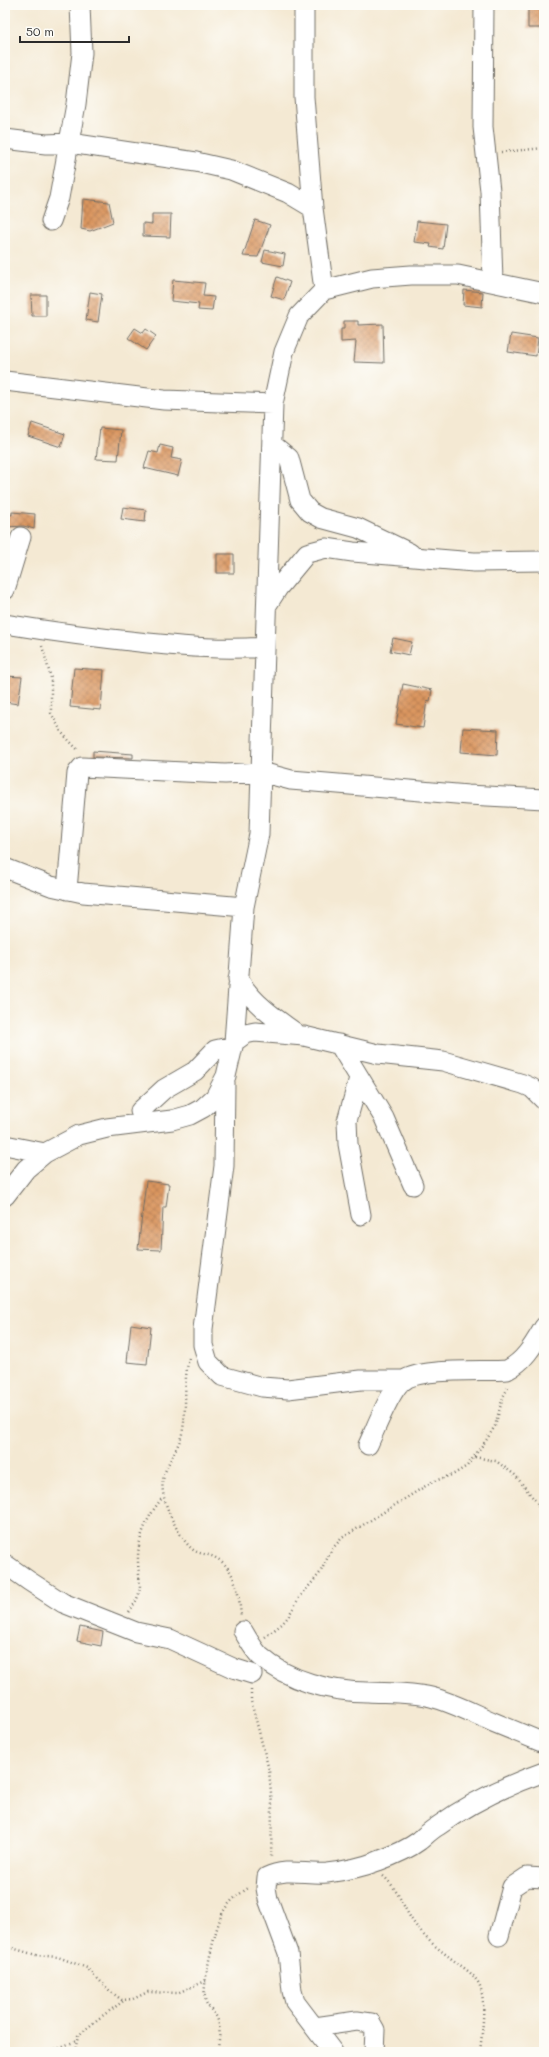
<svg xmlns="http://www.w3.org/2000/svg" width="549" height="2057" viewBox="0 0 549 2057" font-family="Mali,sans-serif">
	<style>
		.building { fill: url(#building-cross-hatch) }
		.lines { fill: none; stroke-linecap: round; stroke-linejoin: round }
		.minor-casing { stroke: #716e66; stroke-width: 21 }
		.path { stroke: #716e66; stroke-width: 2.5; stroke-dasharray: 1 3; stroke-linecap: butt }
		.minor { stroke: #fff; stroke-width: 19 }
	</style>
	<defs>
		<pattern id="building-cross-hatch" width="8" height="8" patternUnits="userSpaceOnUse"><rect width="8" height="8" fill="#da955f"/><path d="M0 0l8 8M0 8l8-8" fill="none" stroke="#b17a4f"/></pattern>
	</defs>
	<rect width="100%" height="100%" fill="#fdfcf7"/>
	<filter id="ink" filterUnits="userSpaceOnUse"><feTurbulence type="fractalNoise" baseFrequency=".025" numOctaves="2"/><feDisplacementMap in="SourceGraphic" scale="8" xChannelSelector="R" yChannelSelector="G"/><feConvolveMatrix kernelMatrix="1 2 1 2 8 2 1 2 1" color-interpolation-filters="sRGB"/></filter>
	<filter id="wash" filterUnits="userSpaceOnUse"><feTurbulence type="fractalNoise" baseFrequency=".012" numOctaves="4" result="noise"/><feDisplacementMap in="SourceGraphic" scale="16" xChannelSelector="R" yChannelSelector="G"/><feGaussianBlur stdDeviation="0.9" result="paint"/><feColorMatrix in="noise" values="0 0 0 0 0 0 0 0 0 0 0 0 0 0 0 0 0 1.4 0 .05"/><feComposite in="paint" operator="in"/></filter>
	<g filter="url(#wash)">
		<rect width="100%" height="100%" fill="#f4e9d3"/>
		<g id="blocks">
			<!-- building -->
			<path class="building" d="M 528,6 L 544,7 L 544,28 L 528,28 Z
				M 83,199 L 109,202 L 113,222 L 90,231 L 81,229 Z
				M 152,214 L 171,214 L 170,237 L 143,236 L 143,223 L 152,224 Z
				M 255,220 L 270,225 L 258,257 L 243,256 Z
				M 417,221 L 446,224 L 443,249 L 430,247 L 431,244 L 414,242 Z
				M 265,250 L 285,254 L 283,266 L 262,262 Z
				M 277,277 L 290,282 L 284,300 L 271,296 Z
				M 173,280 L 205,283 L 203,296 L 214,297 L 212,311 L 198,310 L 199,304 L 171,301 Z
				M 464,290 L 483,292 L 482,307 L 463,305 Z
				M 90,292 L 102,294 L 98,322 L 86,320 Z
				M 31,295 L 46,295 L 46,316 L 32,316 Z
				M 344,321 L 358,321 L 358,325 L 383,324 L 384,363 L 354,362 L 356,341 L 341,342 L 341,329 L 344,329 Z
				M 135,328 L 143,333 L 146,329 L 156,336 L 146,350 L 128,338 Z
				M 511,334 L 538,338 L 536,356 L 508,352 Z
				M 32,423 L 65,434 L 61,447 L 28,436 Z
				M 100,428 L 121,430 L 118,460 L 96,459 Z
				M 160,445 L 173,448 L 171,458 L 182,460 L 178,476 L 144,468 L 149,451 L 158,453 Z
				M 123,507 L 146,510 L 145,522 L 121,519 Z
				M 12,512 L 35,514 L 34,529 L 24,526 L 5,527 L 5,514 L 12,515 Z
				M 217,554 L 234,554 L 234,573 L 217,573 Z
				M 393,638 L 412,642 L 409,655 L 390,651 Z
				M 74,668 L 104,670 L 101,710 L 70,707 Z
				M 5,676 L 22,677 L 18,704 L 5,702 Z
				M 403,684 L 432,690 L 430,701 L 427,700 L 423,728 L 396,724 Z
				M 463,728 L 498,730 L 497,755 L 461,752 Z
				M 93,751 L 133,754 L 133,758 L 93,757 Z
				M 146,1181 L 169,1184 L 166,1207 L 163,1207 L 161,1250 L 138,1249 Z
				M 131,1324 L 151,1327 L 147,1364 L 127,1362 Z
				M 80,1627 L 103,1632 L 101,1646 L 77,1641 Z"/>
		</g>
	</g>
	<g filter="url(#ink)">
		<use href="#blocks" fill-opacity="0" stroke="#716e66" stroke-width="1"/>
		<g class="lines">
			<defs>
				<path id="minor" d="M 304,5 L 304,97 L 313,208 L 324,290
					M 484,5 L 483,127 L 490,191 L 493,281
					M 5,139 L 46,144 L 70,143 L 196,162 L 231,170 L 288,193 L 313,208
					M 51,221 L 59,198 L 76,104 L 82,53 L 80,5
					M 5,381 L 164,400 L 273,404
					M 272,444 L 289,458 L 300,500 L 310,512 L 321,518 L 358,528 L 410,553
					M 5,590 L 21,537
					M 267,605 L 278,588 L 307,553 L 326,548 L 353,552 L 474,562 L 544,561
					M 5,624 C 53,632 100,638 148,643 C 187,647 224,650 264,647
					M 5,868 L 51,886 L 83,893 L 244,907
					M 67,890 L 77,773 L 82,767 L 225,774 L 261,772 L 291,780 L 468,795 L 544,799
					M 238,979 C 253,1003 273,1017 296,1033
					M 234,1042 L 245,1034 L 255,1032 L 304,1036 L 378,1054 L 443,1061 L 523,1084 L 532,1088 L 544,1100
					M 339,1044 L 384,1118 L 413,1185
					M 359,1078 L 347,1121 L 348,1144 L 361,1215
					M 225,1082 L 224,1166 L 203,1329 L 203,1345 L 208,1362 L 222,1376 L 262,1387 L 288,1389 L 361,1380 L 405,1380
					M 148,1123 L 140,1111 L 164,1089 L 195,1071 L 215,1050 L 233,1046
					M 5,1145 L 45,1153
					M 5,1196 L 26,1169 L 45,1153 L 79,1135 L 107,1128 L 172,1120 L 190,1115 L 203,1108 L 215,1097 L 226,1076 L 234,1042 L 244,907 L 259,834 L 273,404 L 284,352 L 299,316 L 324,290 L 372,278 L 411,275 L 458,275 L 544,293
					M 368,1445 C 375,1430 389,1393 401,1382 C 418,1367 483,1372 507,1370 C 525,1361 534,1344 544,1327
					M 5,1564 L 29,1581 L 63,1603 L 136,1632 L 170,1639 L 233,1668 L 252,1674
					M 243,1631 C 248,1639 253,1649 260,1656 C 288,1681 331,1692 368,1692 C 389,1693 410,1692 431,1697 C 454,1703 472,1713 493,1722 C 510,1729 527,1736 544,1743
					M 499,1936 L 512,1887 L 527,1877 L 544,1878
					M 315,2027 L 357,2021 L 371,2023 L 375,2030 L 374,2052
					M 333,2052 L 295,2002 L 292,1991 L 288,1953 L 268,1899 L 266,1888 L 267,1877 C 287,1867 306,1875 327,1873 C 343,1871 363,1867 378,1861 C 392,1856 407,1850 419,1841 C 425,1836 431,1830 438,1826 C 470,1803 507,1785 544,1772"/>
			</defs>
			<!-- minor casing -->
			<use href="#minor" class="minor-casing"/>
			<!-- path -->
			<path class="path" d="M 501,152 L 544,148
				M 42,646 L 51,678 L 51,713 L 62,733 L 79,751
				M 189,1358 C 183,1382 187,1405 183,1429 C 180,1448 166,1462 163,1480 C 159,1498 178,1536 191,1548 C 198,1555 208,1553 216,1558 C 236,1568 239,1596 241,1616
				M 475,1457 L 496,1461 L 515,1475 L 538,1504 L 544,1529
				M 129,1612 C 145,1589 139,1587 138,1562 C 137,1538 148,1515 163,1497
				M 265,1637 L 282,1624 L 288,1617 L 299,1598 L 320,1573 L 332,1549 L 342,1538 L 432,1482 L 454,1474 L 467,1466 L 487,1439 L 495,1426 L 503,1397 L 509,1386
				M 251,1690 L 251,1701 L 269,1770 L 272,1805 L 271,1859
				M 383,1876 C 399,1889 404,1911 417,1927 C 425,1938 437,1948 448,1956 C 461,1967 480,1975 482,1994 C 485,2012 482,2033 480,2052
				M 5,1946 L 36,1955 L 58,1957 L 87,1968 L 111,1992 L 122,2000 L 133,1999 L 148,1992 L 177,1993 L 206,1981
				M 48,2052 L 76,2041
				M 75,2052 L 78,2036 L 98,2019 L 125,2000
				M 217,2052 C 219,2041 222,2027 216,2016 C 212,2010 206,2006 205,1998 C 202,1984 216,1925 223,1912 C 229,1901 239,1894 250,1887"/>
			<!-- minor -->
			<use href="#minor" class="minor"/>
		</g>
	</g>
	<!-- margin -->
	<rect width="549" height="2057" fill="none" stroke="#fdfcf7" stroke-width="20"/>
	<!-- scale -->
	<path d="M20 36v6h109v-6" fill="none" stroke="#2b2b2b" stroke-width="2"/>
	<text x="26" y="36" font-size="12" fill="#2b2b2b" stroke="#fdfcf7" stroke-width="3" paint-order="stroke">50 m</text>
</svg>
